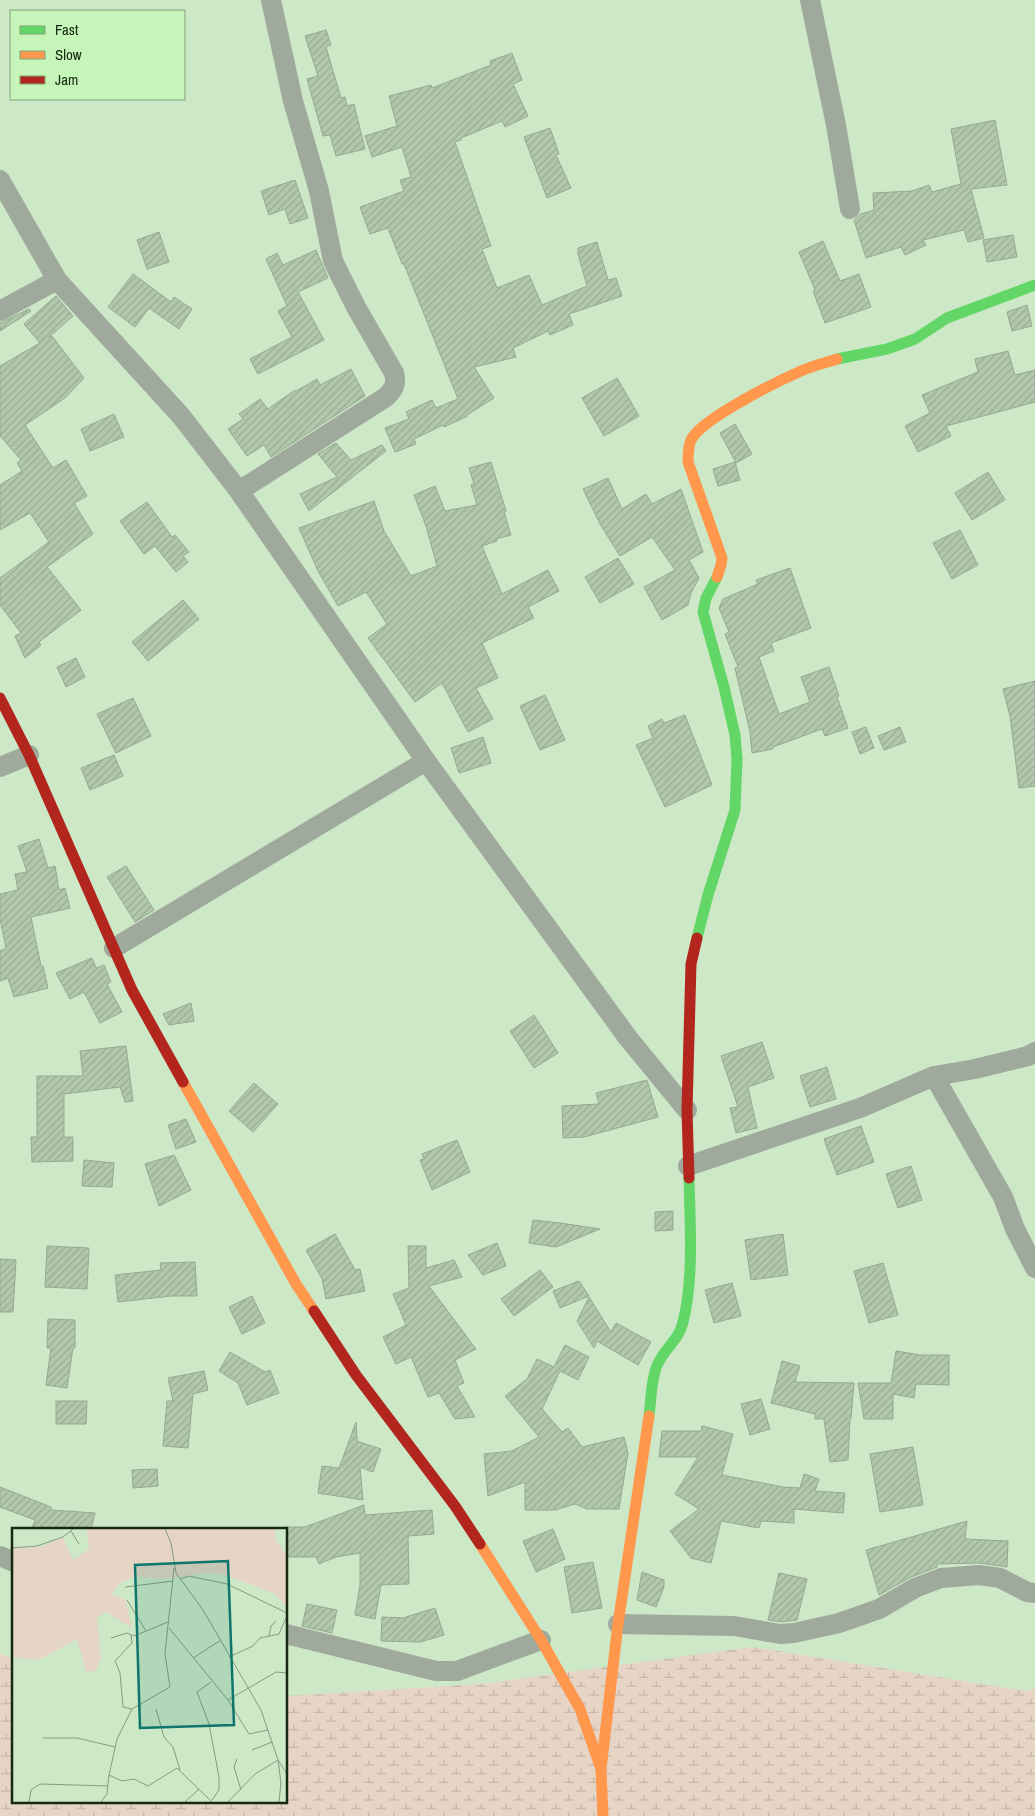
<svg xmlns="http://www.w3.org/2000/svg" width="1035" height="1816" viewBox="0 0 1035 1816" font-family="'Archivo Narrow',sans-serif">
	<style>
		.wetland { fill: url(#wetland-marsh) }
		.building { fill: url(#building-hatch); stroke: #95a990 }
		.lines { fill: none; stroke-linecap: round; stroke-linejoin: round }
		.street { stroke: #9fa99c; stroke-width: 20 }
		.fast { stroke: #63d668; stroke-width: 11 }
		.slow { stroke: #ff974d; stroke-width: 11 }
		.jam { stroke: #b3261e; stroke-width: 11 }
		.inset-road { fill: none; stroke: #849b7e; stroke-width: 1 }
		.view { fill: #0f766e; fill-opacity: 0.15; stroke: #0f766e; stroke-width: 2.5 }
		.inset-edge { fill: none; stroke: #162811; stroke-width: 2.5 }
	</style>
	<defs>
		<pattern id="wetland-marsh" width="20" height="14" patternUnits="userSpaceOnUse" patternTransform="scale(1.25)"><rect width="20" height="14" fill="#e6d4c4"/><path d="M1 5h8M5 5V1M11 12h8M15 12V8" fill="none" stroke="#c5b6a7"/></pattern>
		<pattern id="building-hatch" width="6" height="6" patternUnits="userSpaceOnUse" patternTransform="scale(1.25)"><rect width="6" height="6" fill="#b2c8ad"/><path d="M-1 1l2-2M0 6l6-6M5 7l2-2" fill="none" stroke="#98ac94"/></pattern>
	</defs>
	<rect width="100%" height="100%" fill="#cde8c6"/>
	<!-- wetland -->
	<path class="wetland" d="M 752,1647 L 1026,1691 L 1035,1688 L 1035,1816 L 0,1816 L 0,1654 L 14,1658 L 14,1802 L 286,1802 L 286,1696 L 480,1684 Z"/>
	<!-- building -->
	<path class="building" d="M 326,30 L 331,45 L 326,47 L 341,98 L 345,97 L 347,106 L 354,104 L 365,149 L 336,156 L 330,135 L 323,136 L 307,79 L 318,76 L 305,36 Z
		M 512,53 L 522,80 L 513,84 L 528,116 L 505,127 L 502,121 L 461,138 L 461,140 L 455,142 L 491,246 L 482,249 L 497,288 L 529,275 L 542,305 L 587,286 L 578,254 L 578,248 L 597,242 L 608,280 L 616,278 L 622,296 L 569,314 L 573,325 L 550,335 L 548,331 L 513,348 L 516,357 L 474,367 L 494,398 L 467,415 L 468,416 L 444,427 L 443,425 L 414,439 L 416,444 L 395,452 L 385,428 L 409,419 L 406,412 L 432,400 L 436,408 L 458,399 L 404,264 L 402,264 L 388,228 L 370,234 L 360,207 L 404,191 L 400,180 L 411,177 L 402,147 L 372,157 L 365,136 L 397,126 L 389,96 L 431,85 L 432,88 L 491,65 L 490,61 Z
		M 995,120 L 1007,185 L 971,189 L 984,238 L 968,242 L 964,230 L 923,240 L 926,245 L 905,255 L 901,247 L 866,258 L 854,220 L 861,214 L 874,210 L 873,193 L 912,191 L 929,185 L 932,192 L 961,184 L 951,129 Z
		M 550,128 L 559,154 L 556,155 L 571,188 L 547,198 L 524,137 Z
		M 295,180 L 308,218 L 290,224 L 285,209 L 269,215 L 261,191 Z
		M 159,232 L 169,262 L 147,269 L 137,240 Z
		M 1013,235 L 1017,257 L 987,262 L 983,240 Z
		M 823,241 L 840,281 L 859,274 L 871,307 L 825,323 L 813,291 L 815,290 L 799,252 Z
		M 316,250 L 328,278 L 298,292 L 324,340 L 258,374 L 250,359 L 292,337 L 278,311 L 287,306 L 266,259 L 277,253 L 283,265 Z
		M 133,274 L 171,302 L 174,297 L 192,309 L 179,329 L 149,308 L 135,327 L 108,307 Z
		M 56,296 L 73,316 L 48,338 L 52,336 L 84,378 L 65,398 L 25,425 L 53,468 L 66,460 L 87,496 L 74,503 L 93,534 L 47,567 L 81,610 L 39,642 L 41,645 L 25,658 L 15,636 L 21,633 L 0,605 L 0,578 L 49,542 L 30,513 L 0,530 L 0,485 L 22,471 L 17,463 L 21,460 L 0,436 L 0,366 L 40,343 L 24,324 Z
		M 1027,305 L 1032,326 L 1012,331 L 1007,312 Z
		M 29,309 L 31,311 L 0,331 L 0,323 Z
		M 1008,351 L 1015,375 L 1035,370 L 1035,402 L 946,426 L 951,436 L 918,452 L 905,426 L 930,413 L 922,395 L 978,372 L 975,359 Z
		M 351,369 L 365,396 L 271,457 L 264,445 L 247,456 L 228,429 L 243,419 L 239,414 L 260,399 L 268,409 L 295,390 L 296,391 L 317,379 L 320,385 Z
		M 617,378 L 639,416 L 604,436 L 582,398 Z
		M 114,414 L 124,437 L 90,451 L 81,429 Z
		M 735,424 L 752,454 L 736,463 L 720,433 Z
		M 336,443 L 351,460 L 382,445 L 386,451 L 309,511 L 300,494 L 337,477 L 318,454 Z
		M 491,462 L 506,511 L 504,512 L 511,535 L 496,539 L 497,541 L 482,546 L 502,594 L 548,570 L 559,591 L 528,607 L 534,618 L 482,643 L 498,678 L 476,688 L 493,719 L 468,732 L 442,683 L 415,702 L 368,638 L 387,624 L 366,592 L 338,606 L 318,571 L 299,528 L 374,501 L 384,531 L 411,576 L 437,566 L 426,526 L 414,495 L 435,486 L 445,511 L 477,505 L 471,485 L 474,484 L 469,468 Z
		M 735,462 L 740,480 L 718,486 L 713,469 Z
		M 988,472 L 1005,500 L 972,520 L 955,493 Z
		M 608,478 L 622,509 L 646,494 L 652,504 L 681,489 L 703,552 L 689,560 L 699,578 L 691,593 L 688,605 L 662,620 L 644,587 L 675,570 L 652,537 L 620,556 L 600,524 L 583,489 Z
		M 147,502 L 172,537 L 175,535 L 189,552 L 183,556 L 188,562 L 176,572 L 155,546 L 144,554 L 120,521 Z
		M 960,530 L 978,565 L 952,579 L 933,543 Z
		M 618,558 L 634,584 L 600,603 L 585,577 Z
		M 790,568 L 811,628 L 771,643 L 774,651 L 759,657 L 779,714 L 810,702 L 801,677 L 829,667 L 839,696 L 837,697 L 848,728 L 825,736 L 822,729 L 773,747 L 773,749 L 752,753 L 750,732 L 735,668 L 738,667 L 725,634 L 729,632 L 719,608 L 723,599 L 758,584 L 756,580 Z
		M 183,600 L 199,619 L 148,661 L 132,642 Z
		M 76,658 L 85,677 L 66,687 L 57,667 Z
		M 1035,681 L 1035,786 L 1019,788 L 1010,716 L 1003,689 Z
		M 545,695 L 565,740 L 540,750 L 520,706 Z
		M 133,698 L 151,736 L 116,753 L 97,714 Z
		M 685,715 L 712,785 L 665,807 L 636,745 L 653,738 L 648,726 L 662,719 L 664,723 Z
		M 866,727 L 874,748 L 860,754 L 852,732 Z
		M 900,727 L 906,742 L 884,750 L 878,736 Z
		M 483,737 L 491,763 L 459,773 L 451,748 Z
		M 114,755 L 123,776 L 90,790 L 81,768 Z
		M 39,839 L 48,868 L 55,866 L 59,890 L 65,888 L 70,908 L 31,917 L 41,966 L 43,966 L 48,988 L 14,997 L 8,978 L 0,981 L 0,951 L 6,948 L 0,919 L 0,894 L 18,890 L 15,874 L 27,872 L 18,846 Z
		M 126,866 L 154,910 L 135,922 L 107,877 Z
		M 92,958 L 96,968 L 104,965 L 111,982 L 107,984 L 122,1012 L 100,1023 L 84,992 L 70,999 L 56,973 Z
		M 191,1003 L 194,1021 L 169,1025 L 163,1014 Z
		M 534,1015 L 558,1053 L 534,1068 L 510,1031 Z
		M 762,1042 L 774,1078 L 748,1087 L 757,1128 L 736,1133 L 730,1108 L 738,1107 L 721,1056 Z
		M 126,1046 L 133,1101 L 125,1102 L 120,1087 L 64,1094 L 64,1137 L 73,1137 L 73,1161 L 32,1162 L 31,1137 L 37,1137 L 37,1076 L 83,1076 L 80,1051 Z
		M 827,1067 L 836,1099 L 810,1107 L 800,1076 Z
		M 647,1080 L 658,1117 L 584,1137 L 563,1138 L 562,1106 L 599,1104 L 596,1093 Z
		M 254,1083 L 278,1104 L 253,1132 L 229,1111 Z
		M 186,1119 L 196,1142 L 176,1149 L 168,1125 Z
		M 861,1126 L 874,1162 L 837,1175 L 824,1139 Z
		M 457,1140 L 470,1172 L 432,1190 L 420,1160 L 424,1159 L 422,1154 Z
		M 174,1155 L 191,1190 L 159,1206 L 145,1164 Z
		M 84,1160 L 114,1163 L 112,1187 L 82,1186 Z
		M 911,1166 L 922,1200 L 898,1208 L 886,1174 Z
		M 673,1211 L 673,1230 L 655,1231 L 655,1212 Z
		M 533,1220 L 560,1223 L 600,1229 L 556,1247 L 529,1243 Z
		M 335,1234 L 355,1270 L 360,1269 L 365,1291 L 326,1299 L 322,1279 L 306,1250 Z
		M 783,1234 L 788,1275 L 751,1280 L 745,1240 Z
		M 497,1243 L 506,1266 L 483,1275 L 468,1255 Z
		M 47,1246 L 89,1248 L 87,1289 L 45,1287 Z
		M 408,1246 L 426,1246 L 426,1268 L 454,1260 L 462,1277 L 429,1286 L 476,1349 L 455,1360 L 464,1383 L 457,1386 L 475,1417 L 455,1419 L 439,1393 L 428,1397 L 411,1357 L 396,1364 L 383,1337 L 406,1325 L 393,1294 L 409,1288 Z
		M 0,1259 L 16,1260 L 13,1312 L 0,1312 Z
		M 195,1262 L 197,1296 L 171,1296 L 118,1302 L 115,1275 L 161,1270 L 160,1263 Z
		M 883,1263 L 898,1315 L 869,1323 L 854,1271 Z
		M 540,1270 L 553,1287 L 514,1316 L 501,1299 Z
		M 579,1281 L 589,1296 L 560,1308 L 553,1291 Z
		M 732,1283 L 741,1316 L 714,1323 L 705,1290 Z
		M 252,1296 L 265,1323 L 242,1334 L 229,1307 Z
		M 589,1297 L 611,1332 L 616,1323 L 651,1342 L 638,1365 L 597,1341 L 594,1348 L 577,1321 Z
		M 48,1319 L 75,1320 L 75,1348 L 73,1348 L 67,1388 L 46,1385 L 51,1348 L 47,1348 Z
		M 565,1345 L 589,1357 L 578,1380 L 560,1371 L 542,1409 L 562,1432 L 568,1428 L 582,1447 L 624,1437 L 628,1453 L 619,1509 L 587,1509 L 575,1504 L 555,1510 L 525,1510 L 525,1482 L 488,1496 L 484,1454 L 512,1451 L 539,1437 L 505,1396 L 527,1379 L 537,1359 L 554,1367 Z
		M 896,1351 L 921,1355 L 949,1355 L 949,1385 L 916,1384 L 914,1398 L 893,1394 L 893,1419 L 864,1419 L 858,1383 L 891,1383 Z
		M 230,1352 L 265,1372 L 270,1370 L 279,1393 L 247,1405 L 238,1383 L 219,1371 Z
		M 782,1361 L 800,1366 L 795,1382 L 854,1383 L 851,1419 L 850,1419 L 848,1460 L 830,1462 L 824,1419 L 815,1419 L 815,1414 L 771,1403 Z
		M 204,1371 L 208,1390 L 193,1394 L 188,1448 L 163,1446 L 167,1401 L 173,1401 L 168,1378 Z
		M 761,1399 L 770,1429 L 750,1435 L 741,1404 Z
		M 56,1401 L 87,1401 L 86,1424 L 56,1424 Z
		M 356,1422 L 357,1441 L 381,1449 L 373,1472 L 360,1467 L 363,1500 L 318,1493 L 322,1466 L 339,1468 Z
		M 702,1426 L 733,1434 L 722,1475 L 783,1487 L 800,1488 L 804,1474 L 819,1479 L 815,1491 L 845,1493 L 843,1513 L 794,1509 L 794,1523 L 761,1521 L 759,1528 L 721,1521 L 711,1563 L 691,1558 L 670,1531 L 699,1509 L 675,1494 L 698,1457 L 659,1457 L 662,1431 L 701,1431 Z
		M 913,1447 L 923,1505 L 880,1512 L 870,1454 Z
		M 157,1469 L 158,1486 L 133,1488 L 132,1470 Z
		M 0,1487 L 51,1507 L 51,1510 L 95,1513 L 91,1530 L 31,1530 L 35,1520 L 0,1507 Z
		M 364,1505 L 365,1515 L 432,1510 L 434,1534 L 408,1536 L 409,1584 L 381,1585 L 375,1619 L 355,1615 L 360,1585 L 360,1553 L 336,1557 L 319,1564 L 316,1557 L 286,1557 L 286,1527 L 305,1527 Z
		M 967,1521 L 965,1539 L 1008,1541 L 1007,1567 L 980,1563 L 937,1564 L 937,1567 L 909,1578 L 879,1595 L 866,1550 Z
		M 553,1529 L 565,1559 L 536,1572 L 523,1541 Z
		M 593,1562 L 602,1608 L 572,1613 L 564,1567 Z
		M 642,1572 L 664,1580 L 664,1587 L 656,1607 L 637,1600 Z
		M 779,1573 L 807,1579 L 797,1620 L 781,1622 L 768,1620 Z
		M 307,1604 L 337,1610 L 332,1633 L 302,1626 Z
		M 435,1608 L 444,1635 L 420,1642 L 381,1641 L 382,1617 L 403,1618 Z"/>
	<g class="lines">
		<!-- street -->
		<path class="street" d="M 810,0 L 836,125 L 850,209
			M 0,180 L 57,280 L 181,416 L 239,491 L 426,761 L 628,1038 L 687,1110
			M 0,311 L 57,280
			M 239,491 L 386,397 C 394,389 397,384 394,373 L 356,307 L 333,261 L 319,191 L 293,101 L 271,0
			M 0,767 L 29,755
			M 114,948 L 426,761
			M 934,1076 L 1003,1197 L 1015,1229 L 1035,1268
			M 688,1166 L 860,1108 L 934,1076 L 975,1069 L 1028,1056 L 1035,1052
			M 0,1556 L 14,1562
			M 618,1624 L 734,1626 L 780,1634 L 794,1633 L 839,1623 L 879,1609 L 915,1588 L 941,1578 L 979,1575 L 1000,1578 L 1027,1592 L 1035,1593
			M 286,1634 L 436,1671 L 457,1671 L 541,1640"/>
		<!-- fast -->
		<path class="fast" d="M 837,359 L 887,349 L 915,339 L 947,318 L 1035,285
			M 697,938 L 708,895 L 735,810 L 737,759 L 735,735 L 724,687 L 703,612 L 706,598 L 717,577
			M 649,1416 C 651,1401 651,1382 656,1368 C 662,1350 679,1341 683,1322 C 694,1280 690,1222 689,1178"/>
		<!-- slow -->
		<path class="slow" d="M 717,577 L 721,565 L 722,558 L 688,462 C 688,454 688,447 691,440 C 701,419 778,381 801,371 C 812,366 825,363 837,359
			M 183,1082 L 296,1284 L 314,1311
			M 480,1544 L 541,1640 L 580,1709 L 601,1769 L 603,1816
			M 601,1769 L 618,1624 L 649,1416"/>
		<!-- jam -->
		<path class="jam" d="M 0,698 L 29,755 L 132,990 L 183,1082
			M 689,1178 L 687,1110 L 691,964 L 697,938
			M 314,1311 L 356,1375 L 455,1506 L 480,1544"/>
	</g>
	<!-- overview -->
	<g transform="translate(12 1528)">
		<rect width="275" height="275" fill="#cde8c6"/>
		<path d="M 75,1 L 263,1 L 264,13 L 275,27 L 275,79 L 262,65 L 213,47 L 197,45 L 149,51 L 124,48 L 108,55 L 100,66 L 113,71 L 120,100 L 94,84 L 85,90 L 89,130 L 84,143 L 74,144 L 65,111 L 27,132 L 0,129 L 0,21 L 31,18 L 51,10 L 61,32 L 77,21 Z" fill="#e6d4c4"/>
		<path class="inset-road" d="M 153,1 L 159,15 L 164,45 L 191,82 L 249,182 L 266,232 L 275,246M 59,3 L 67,16M 0,20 L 25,18 L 51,9 L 61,1M 162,40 L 153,126 L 158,159 L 120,181 L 105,211 L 97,247 L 110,253 L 122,251 L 136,258 L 165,240 L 200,274M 168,51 L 177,48 L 215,56 L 275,85M 113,59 L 161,53M 115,72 L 134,103M 157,100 L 216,172 L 237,206 L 256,202M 119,107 L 120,115 L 103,133 L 108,145 L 111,179 L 120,181M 257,108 L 259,98 L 264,93M 99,110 L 115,105 L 122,108 L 156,94M 217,129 L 241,118 L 248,110 L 267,106 L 275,88M 181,130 L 209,112M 199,154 L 185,164 L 197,196 L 207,249 L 207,262 L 200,272M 216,172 L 264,144 L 275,145M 144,181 L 152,209 L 161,219 L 168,242M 31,210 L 65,210 L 103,219M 240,222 L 260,214M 225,231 L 222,239 L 229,262M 17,274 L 19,262 L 28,256 L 96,258M 89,274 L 95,266 L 97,247M 173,274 L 187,261M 216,274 L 243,246 L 266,232 L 269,255 L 267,274"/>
		<path class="view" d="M 216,33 L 222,197 L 128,200 L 123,37 Z"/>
		<rect width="275" height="275" class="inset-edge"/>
	</g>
	<!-- legend -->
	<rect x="10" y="10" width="175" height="90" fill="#c5f5b9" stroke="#7fa376"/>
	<rect x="20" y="26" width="25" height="8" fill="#63d668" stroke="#7fa376"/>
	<text x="55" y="35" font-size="15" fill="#162811">Fast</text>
	<rect x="20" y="51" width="25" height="8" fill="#ff974d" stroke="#7fa376"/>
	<text x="55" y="60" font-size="15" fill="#162811">Slow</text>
	<rect x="20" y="76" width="25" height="8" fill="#b3261e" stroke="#7fa376"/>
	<text x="55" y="85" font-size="15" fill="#162811">Jam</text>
</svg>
